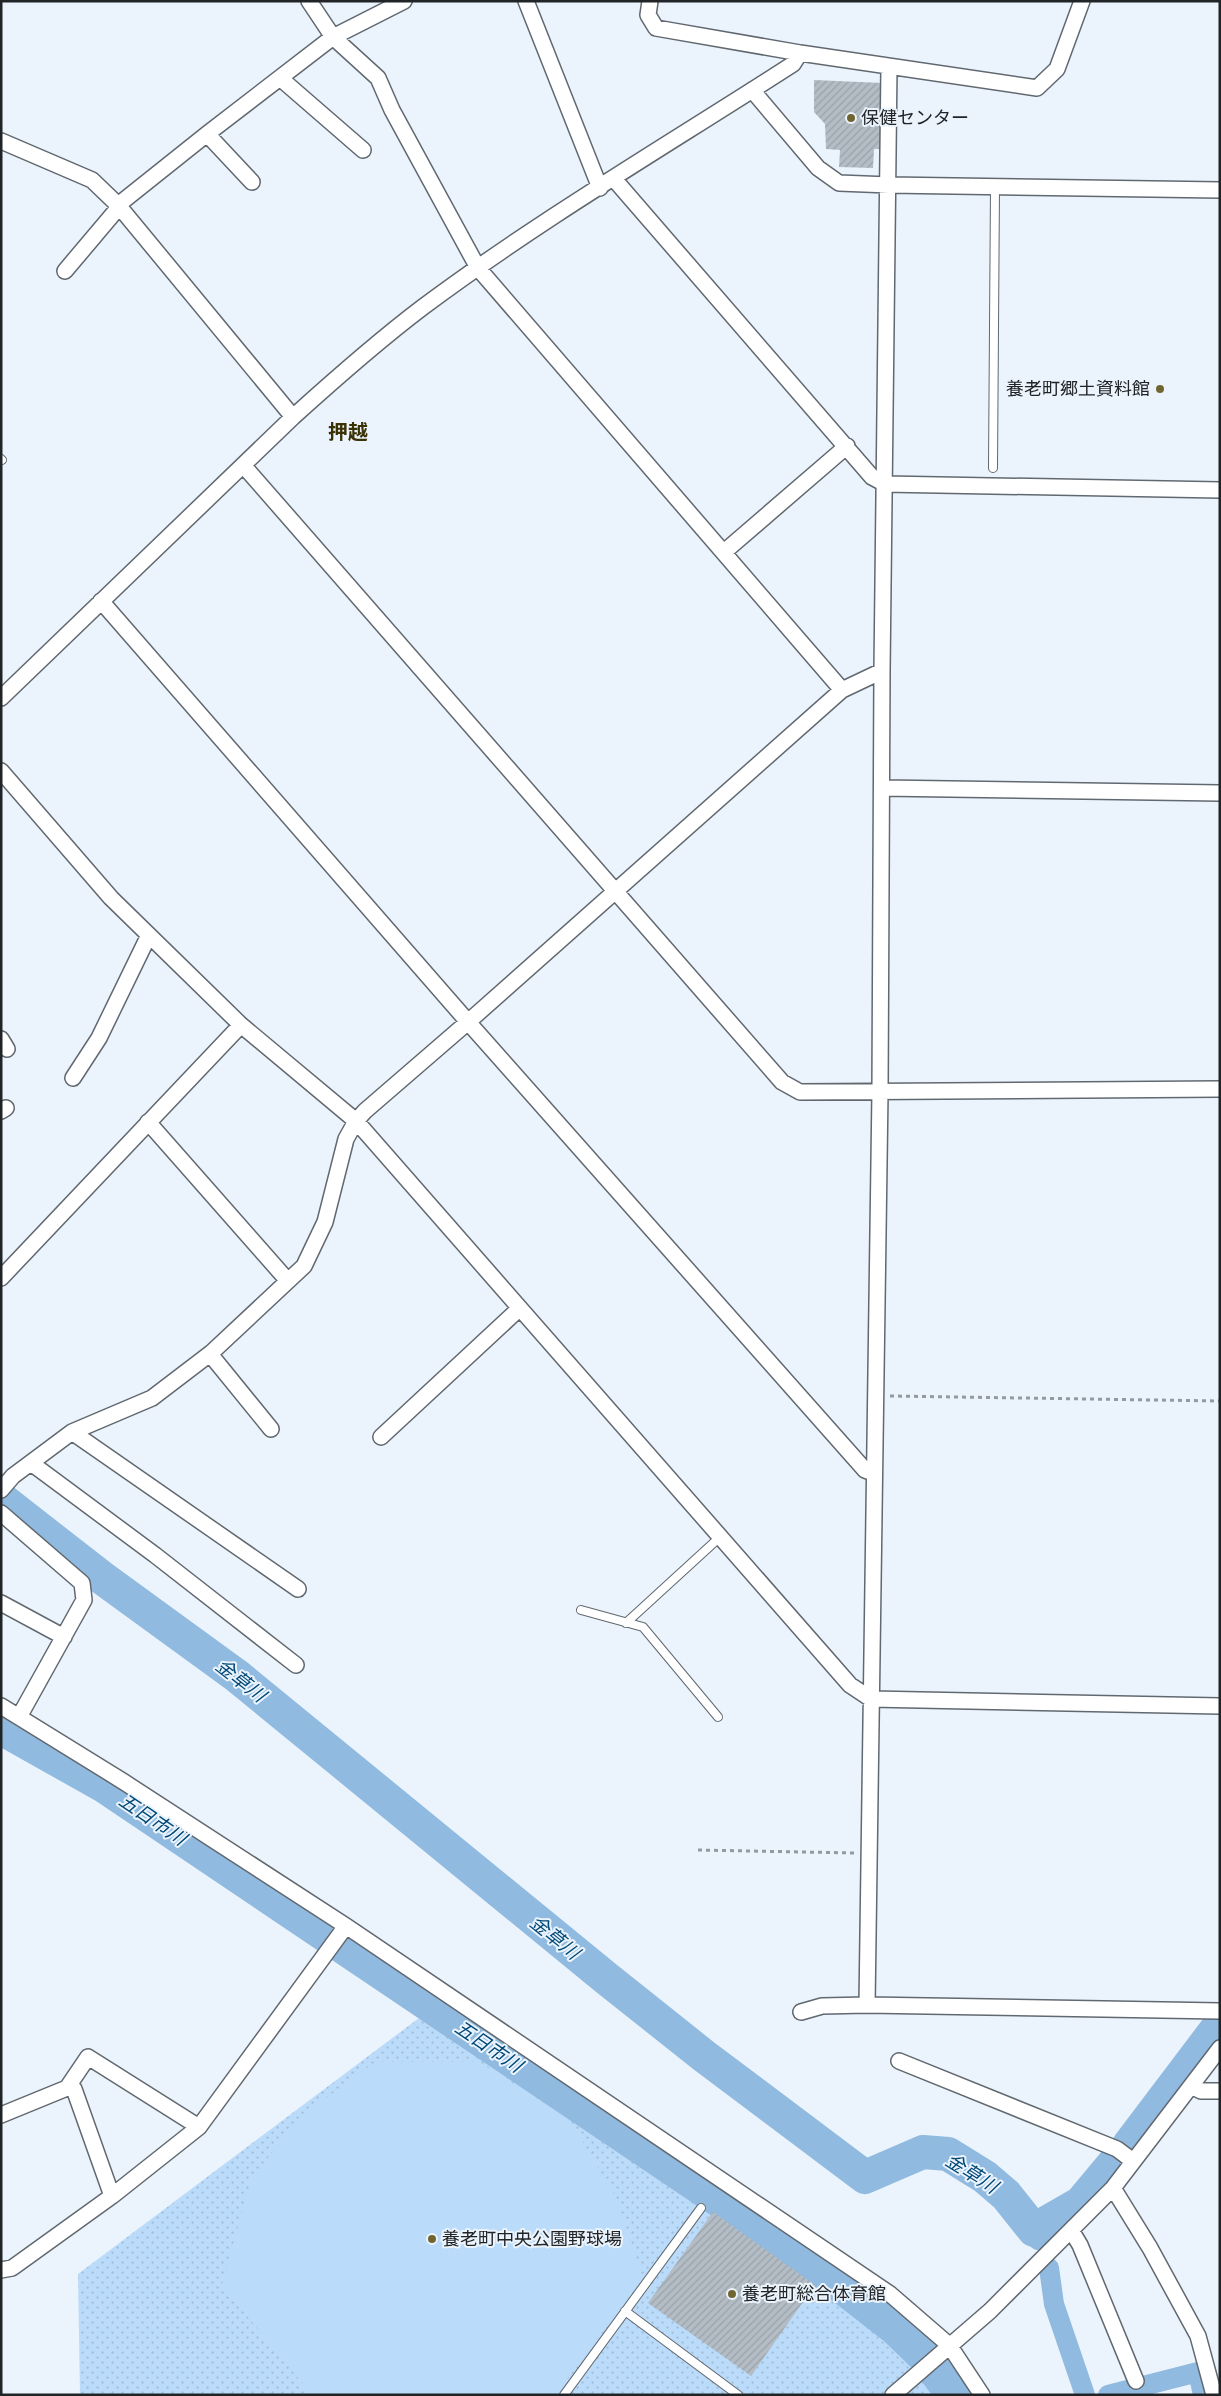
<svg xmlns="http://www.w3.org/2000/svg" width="1221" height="2396" viewBox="0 0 1221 2396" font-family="'Noto Sans','Noto Sans JP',sans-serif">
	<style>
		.park { fill: url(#park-dots) }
		.pitch { fill: #bbdbfa }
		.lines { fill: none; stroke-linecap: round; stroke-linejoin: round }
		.canal { stroke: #90bae0; stroke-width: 20 }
		.river { stroke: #90bae0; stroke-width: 34 }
		.building { fill: url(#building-hatch) }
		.service-casing { stroke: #61686f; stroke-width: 10 }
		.minor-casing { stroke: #61686f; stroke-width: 18 }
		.path { stroke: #939a9f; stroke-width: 3; stroke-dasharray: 4 4; stroke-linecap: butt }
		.service { stroke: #fff; stroke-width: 8 }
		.minor { stroke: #fff; stroke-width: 15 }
		.poi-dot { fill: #706431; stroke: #ebf4fc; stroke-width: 2 }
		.labels { text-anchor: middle; stroke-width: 4; stroke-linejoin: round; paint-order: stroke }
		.poi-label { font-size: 18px; fill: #212427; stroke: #ebf4fc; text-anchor: start }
		.water-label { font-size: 19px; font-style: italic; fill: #004877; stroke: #ebf4fc }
		.quarter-label { font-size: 20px; font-weight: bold; fill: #3a3105; stroke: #ebf4fc }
	</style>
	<defs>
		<pattern id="park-dots" width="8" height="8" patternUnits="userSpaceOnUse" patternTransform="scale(1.25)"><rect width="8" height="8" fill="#bbdbfa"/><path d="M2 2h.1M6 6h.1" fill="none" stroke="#a0bcd6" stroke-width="1.8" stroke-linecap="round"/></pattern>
		<pattern id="building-hatch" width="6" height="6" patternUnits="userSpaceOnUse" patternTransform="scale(1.25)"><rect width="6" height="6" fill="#b4bdc5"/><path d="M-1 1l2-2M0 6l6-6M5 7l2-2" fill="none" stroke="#9aa2a9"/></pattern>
	</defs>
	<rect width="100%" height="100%" fill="#ebf4fc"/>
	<!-- park -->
	<path class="park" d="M 427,2012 L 826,2283 L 909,2353 L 944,2395 L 80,2395 L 78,2274 Z"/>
	<!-- pitch -->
	<path class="pitch" d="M 375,2062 L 479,2062 L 569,2119 L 617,2199 L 643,2278 L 555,2395 L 312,2395 L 222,2285 L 251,2179 L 299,2118 Z"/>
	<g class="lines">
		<!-- canal -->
		<path class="canal" d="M 1034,2230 L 1038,2240
			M 1049,2268 L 1054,2304 L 1085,2395
			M 1108,2395 L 1198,2372 L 1203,2395"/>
		<!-- river -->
		<path class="river" d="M 1,1499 L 101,1577 L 237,1676 L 606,1978 L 704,2056 L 865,2177 L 923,2152 L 948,2154 L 985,2177 L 1006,2195 L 1034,2230 L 1081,2203 L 1116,2161
			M 1,1728 L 104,1786 L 805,2258 L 895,2328 L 925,2357 L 953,2395
			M 1129,2145 L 1219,2026"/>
	</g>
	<!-- building -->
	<path class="building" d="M 814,80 L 883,83 L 883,149 L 874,149 L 873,168 L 839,167 L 840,150 L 826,149 L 825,124 L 814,112 Z
		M 713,2212 L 815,2285 L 751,2376 L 648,2303 Z"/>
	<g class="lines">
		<defs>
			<path id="service" d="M 1,459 L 2,460
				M 993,468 L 995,187
				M 581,1610 L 643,1627 L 718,1717
				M 626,1623 L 720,1537
				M 625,2311 L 738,2395
				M 564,2395 L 701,2208"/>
			<path id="minor" d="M 309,1 L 333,37 L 378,78 L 392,110 L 478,268 L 842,690
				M 526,1 L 600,188
				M 650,1 L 648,15 L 656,28 L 800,53 L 1037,88 L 1057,69 L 1082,1
				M 280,78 L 363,150
				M 752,90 L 818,168 L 839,183 L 889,185 L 1220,190
				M 207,134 L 252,182
				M 1,141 L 92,180 L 118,205 L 207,134 L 333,37 L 404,1
				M 614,179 L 872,477 L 885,484 L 1220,490
				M 118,205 L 293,417
				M 65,271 L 119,207
				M 243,465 L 782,1082 L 800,1092 L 1220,1089
				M 724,552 L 847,446
				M 101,601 L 468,1022 L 865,1470 L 873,1473
				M 1,698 L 293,417 C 335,379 378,341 423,307 C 541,219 669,144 793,64 L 800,53
				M 1,771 L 111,898 L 241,1025 L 356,1121 L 850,1685 L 871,1699 L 1220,1706
				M 882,788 L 1220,793
				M 1,1039 L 7,1049
				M 73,1078 L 99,1038 L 149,935
				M 1,1111 L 6,1108
				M 148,1122 L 288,1281
				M 1,1278 L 241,1025
				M 210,1354 L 271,1429
				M 72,1432 L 298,1589
				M 381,1437 L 520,1308
				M 31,1463 L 155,1555 L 296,1665
				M 1,1490 L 13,1476 L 72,1432 L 152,1398 L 211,1353 L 304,1266 L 325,1222 L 346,1139 L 356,1121 L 365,1111 L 468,1022 L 842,690 L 882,671
				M 1,1513 L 82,1583 L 84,1600 L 19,1717
				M 1,1603 L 64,1637
				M 1,1706 L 124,1782 L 346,1926 L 890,2294 L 949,2345 L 982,2395
				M 867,2005 L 880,1092 L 882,671 L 889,66
				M 801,2012 L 822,2006 L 867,2005 L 1220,2011
				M 899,2061 L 1117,2149 L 1133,2161
				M 69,2085 L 74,2089 L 112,2196
				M 1191,2086 L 1201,2091 L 1220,2091
				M 1,2115 L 67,2088 L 88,2057 L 199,2127
				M 1113,2188 L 1150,2248 L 1198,2336 L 1214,2395
				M 1071,2230 L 1080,2245 L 1136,2381
				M 1,2270 L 12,2268 L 112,2196 L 199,2127 L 346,1926
				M 893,2395 L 990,2311 L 1113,2188 L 1220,2048"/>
		</defs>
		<!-- service casing -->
		<use href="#service" class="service-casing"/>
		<!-- minor casing -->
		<use href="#minor" class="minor-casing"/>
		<!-- path -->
		<path class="path" d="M 890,1396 L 1220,1401
			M 698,1850 L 855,1853"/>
		<!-- service -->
		<use href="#service" class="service"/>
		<!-- minor -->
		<use href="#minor" class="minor"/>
	</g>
	<!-- markers -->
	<g class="poi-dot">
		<circle cx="851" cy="118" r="5"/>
		<circle cx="1160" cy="389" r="5"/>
		<circle cx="432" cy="2239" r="5"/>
		<circle cx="732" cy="2294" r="5"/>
	</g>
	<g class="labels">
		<!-- poi labels -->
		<g class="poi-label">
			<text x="861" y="124">保健センター</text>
			<text x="1150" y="395" text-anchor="end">養老町郷土資料館</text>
			<text x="442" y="2245">養老町中央公園野球場</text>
			<text x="742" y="2300">養老町総合体育館</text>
		</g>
		<!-- water labels -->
		<g class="water-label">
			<text transform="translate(241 1680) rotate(38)" y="7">金草川</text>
			<text transform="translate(153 1819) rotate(34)" y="7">五日市川</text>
			<text transform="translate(555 1937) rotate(39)" y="7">金草川</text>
			<text transform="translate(489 2046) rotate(34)" y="7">五日市川</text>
			<text transform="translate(972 2173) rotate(32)" y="7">金草川</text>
		</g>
		<!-- quarter labels -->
		<g class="quarter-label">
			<text x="348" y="439">押越</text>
		</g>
	</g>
	<!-- border -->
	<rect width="1221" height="2396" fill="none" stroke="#212427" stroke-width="5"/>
</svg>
